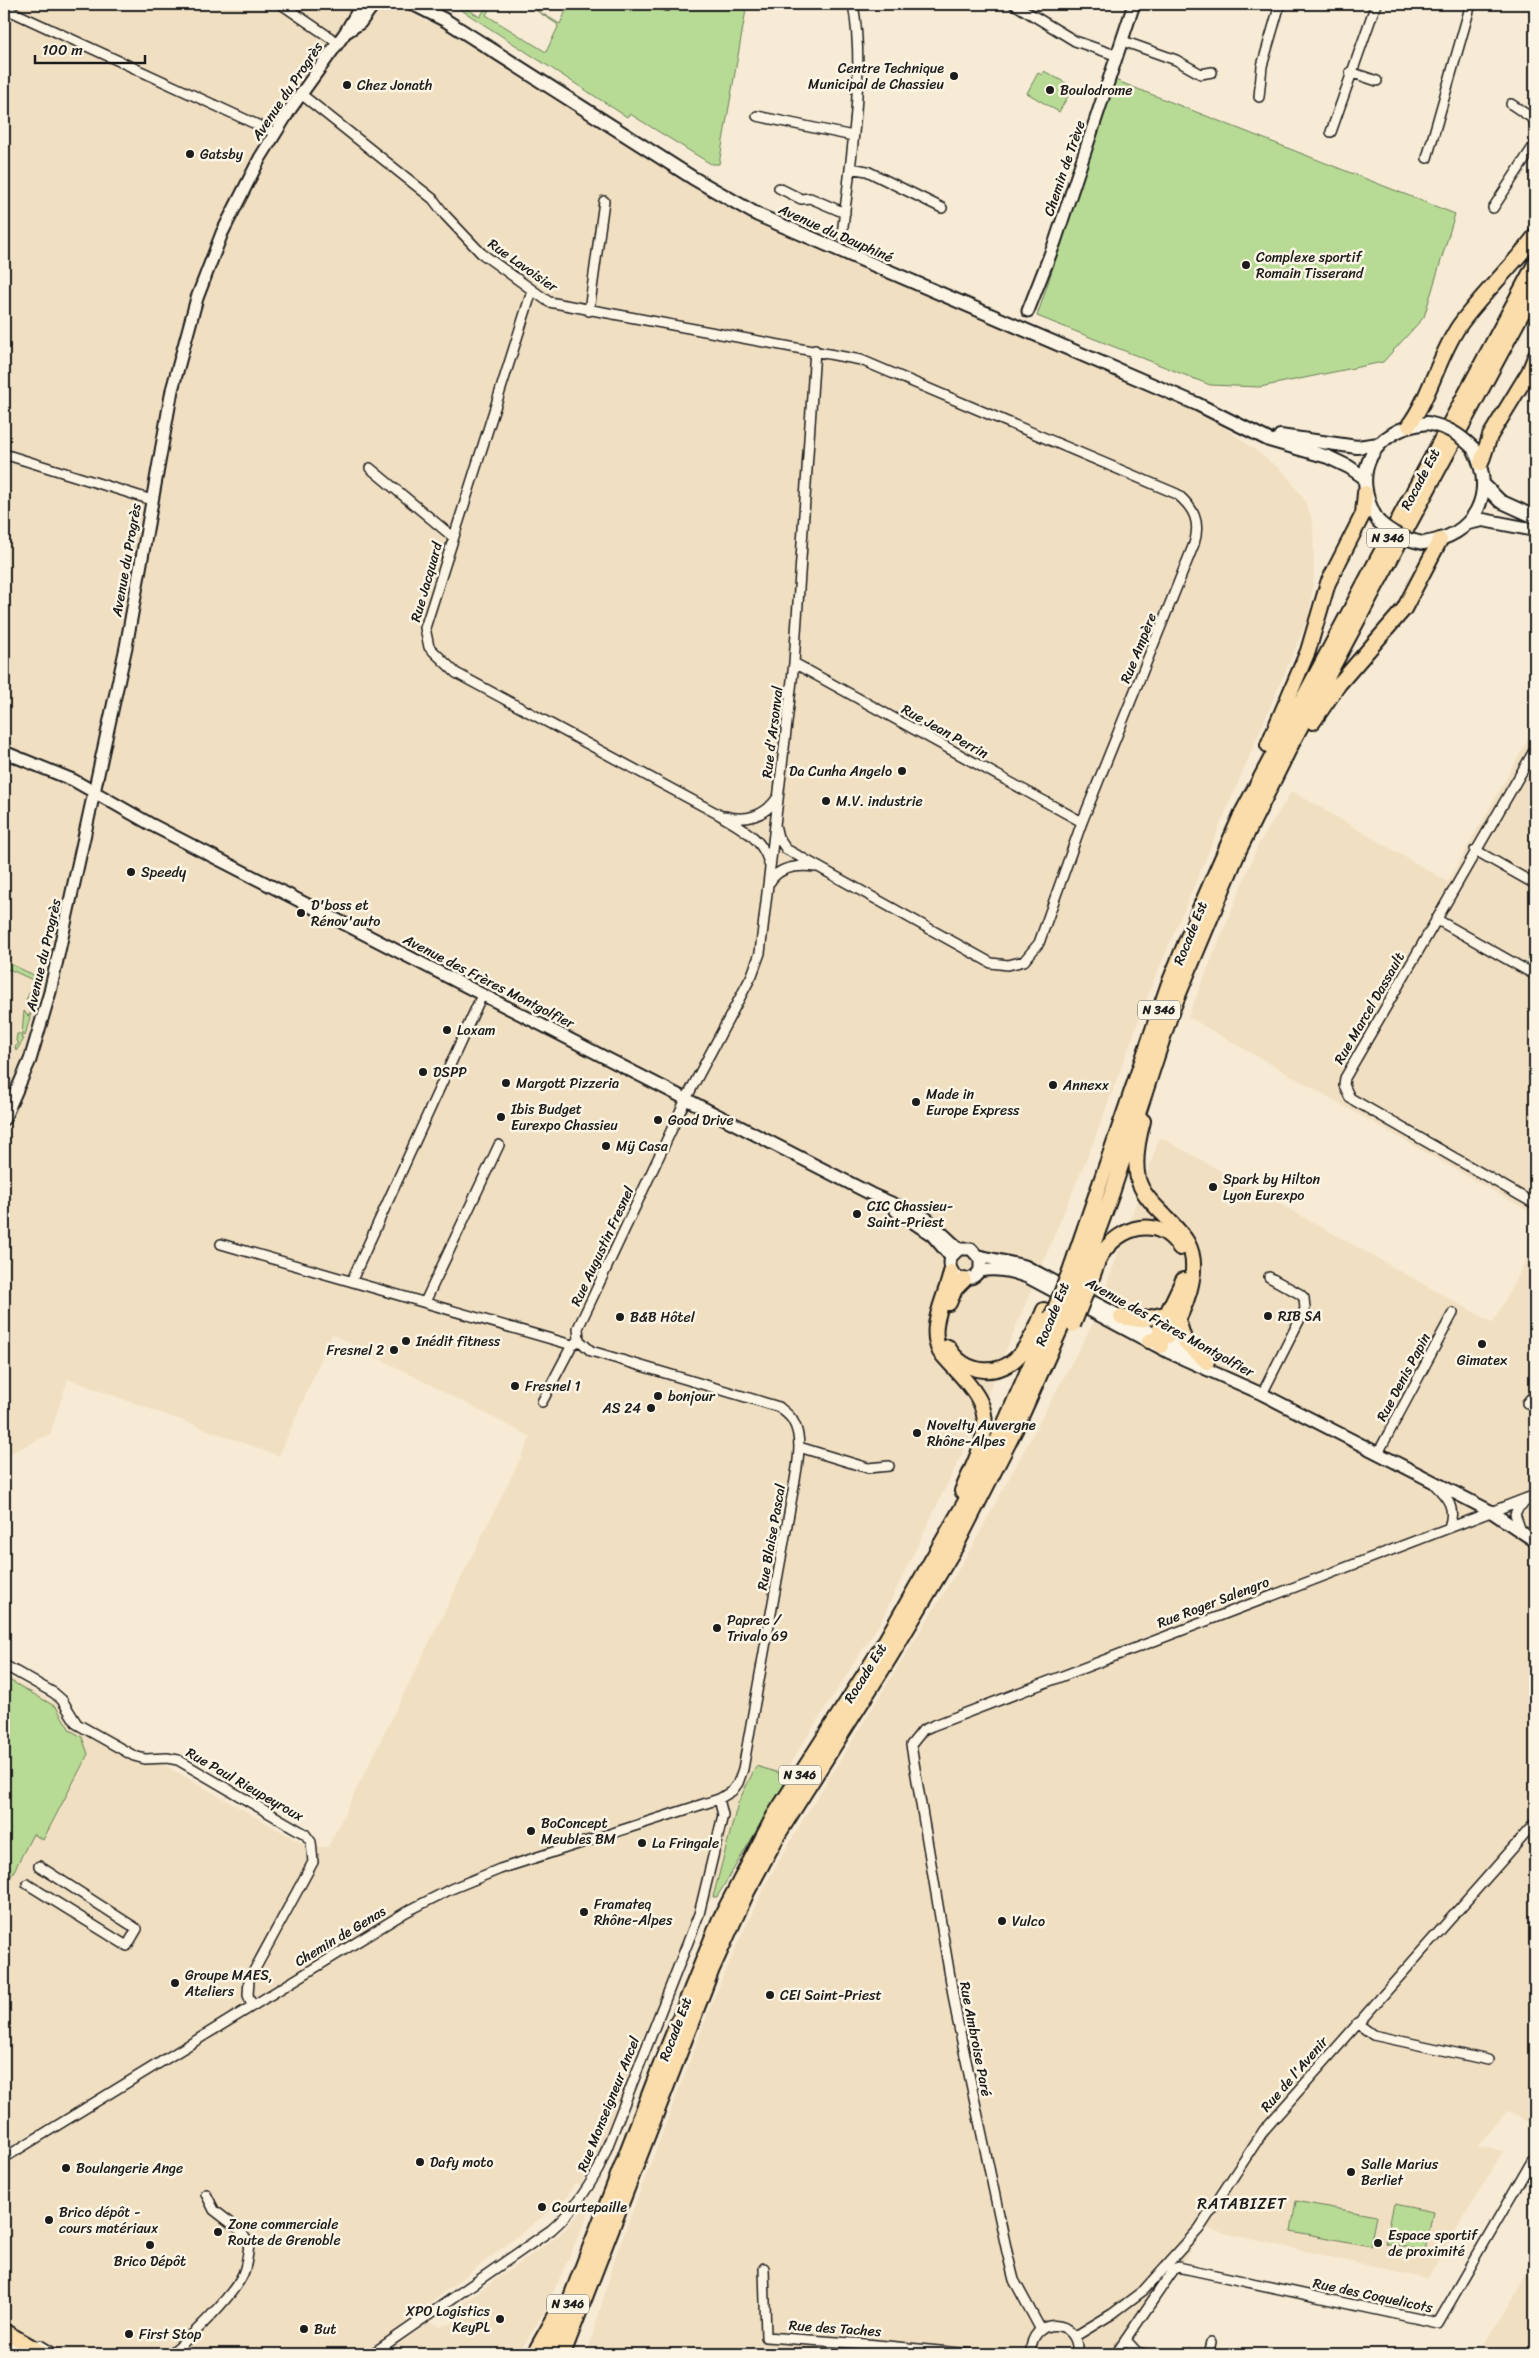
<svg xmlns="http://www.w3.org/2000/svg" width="1539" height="2358" viewBox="0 0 1539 2358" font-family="Sriracha,sans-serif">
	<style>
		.built { fill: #f1dfc2 }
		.green { fill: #b7db95; stroke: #6a7c58 }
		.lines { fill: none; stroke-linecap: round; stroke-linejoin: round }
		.minor-casing { stroke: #1c1c1c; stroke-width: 12 }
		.tertiary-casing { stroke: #1c1c1c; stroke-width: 15 }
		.secondary-casing { stroke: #1c1c1c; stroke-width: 16 }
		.primary-casing { stroke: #1c1c1c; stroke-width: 18 }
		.trunk-casing { stroke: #1c1c1c; stroke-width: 18 }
		.minor { stroke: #fcf5e5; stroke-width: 9 }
		.tertiary { stroke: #fcf5e5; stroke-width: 11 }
		.secondary { stroke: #fcf5e5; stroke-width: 12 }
		.primary { stroke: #faddab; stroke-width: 14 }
		.trunk { stroke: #faddab; stroke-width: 14 }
		.secondary-bridge-casing { stroke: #1c1c1c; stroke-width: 16; stroke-linecap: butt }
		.trunk-bridge-casing { stroke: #1c1c1c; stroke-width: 18; stroke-linecap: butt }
		.secondary-bridge { stroke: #fcf5e5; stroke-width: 12 }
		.trunk-bridge { stroke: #faddab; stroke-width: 14 }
		.poi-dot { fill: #1c1c1c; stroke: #fcf5e5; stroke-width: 2 }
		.labels { text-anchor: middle; stroke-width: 5; stroke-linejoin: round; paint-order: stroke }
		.shield { fill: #fcf5e5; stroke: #5f5d58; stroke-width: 1 }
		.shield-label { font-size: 12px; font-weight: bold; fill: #1c1c1c }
		.poi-label { font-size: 14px; fill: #1c1c1c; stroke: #fcf5e5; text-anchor: start }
		.street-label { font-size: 14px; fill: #1c1c1c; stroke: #fcf5e5 }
		.quarter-label { font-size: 16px; letter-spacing: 1px; fill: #1c1c1c; stroke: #fcf5e5 }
	</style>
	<rect width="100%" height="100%" fill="#f7ebd5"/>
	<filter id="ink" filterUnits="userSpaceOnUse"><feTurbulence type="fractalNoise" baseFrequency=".02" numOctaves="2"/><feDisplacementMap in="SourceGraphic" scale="10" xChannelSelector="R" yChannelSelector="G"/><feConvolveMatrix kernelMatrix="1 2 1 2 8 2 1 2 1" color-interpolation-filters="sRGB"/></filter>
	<g filter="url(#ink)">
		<!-- built -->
		<path class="built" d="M 4,4 L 397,4 L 423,20 L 441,26 L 725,203 L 811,247 L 1173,398 L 1219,423 L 1284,472 L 1304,499 L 1313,522 L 1314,576 L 1309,616 L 1152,985 L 1093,1143 L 968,1441 L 881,1621 L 784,1773 L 756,1766 L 738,1803 L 713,1897 L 690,1927 L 607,2136 L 580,2186 L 574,2184 L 567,2198 L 364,2354 L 4,2354 L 4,1674 L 309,1847 L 328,1847 L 531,1437 L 332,1334 L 279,1456 L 68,1379 L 50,1434 L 4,1456 Z
			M 1535,727 L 1535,1215 L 1188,1017 L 1258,845 L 1292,791 L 1448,882 Z
			M 1160,1137 L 1493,1323 L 1535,1244 L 1535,2126 L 1507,2111 L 1478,2146 L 1503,2151 L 1427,2279 L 1206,2229 L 1116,2354 L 587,2354 L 617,2252 L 713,2000 L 740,1938 L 768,1880 L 803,1820 L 972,1547 L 1092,1325 Z
			M 583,2210 L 589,2212 L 546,2309 L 518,2354 L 384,2354 L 431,2322 L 439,2326 L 452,2323 L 464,2302 L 559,2235 Z
			M 1535,2263 L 1535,2354 L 1478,2354 Z"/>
		<!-- green -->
		<path class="green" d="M 452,4 L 459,4 L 480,17 L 488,4 L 492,4 L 486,15 L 546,52 L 558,27 L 557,24 L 526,4 L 560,24 L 569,4 L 747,4 L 719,164 L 711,164 L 630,114 L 627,117 Z
			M 1044,71 L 1073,87 L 1059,112 L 1027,93 L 1038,73 L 1042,75 Z
			M 1115,80 L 1455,214 L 1424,317 L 1383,362 L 1260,387 L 1210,385 L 1037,316 Z
			M 4,961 L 40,978 L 25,1036 L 22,1035 L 21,1038 L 24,1039 L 16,1051 L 15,1047 L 19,1043 L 16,1041 L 17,1034 L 22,1034 L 24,1011 L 28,1016 L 32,1011 L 26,1000 L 35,981 L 9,969 L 6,973 L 4,972 Z
			M 4,1677 L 56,1707 L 70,1730 L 82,1737 L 88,1754 L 43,1840 L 33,1834 L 4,1890 Z
			M 756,1766 L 789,1776 L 717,1897 L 713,1897 L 738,1803 Z
			M 1296,2201 L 1376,2216 L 1370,2246 L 1291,2231 Z
			M 1394,2204 L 1433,2212 L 1425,2251 L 1385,2243 Z"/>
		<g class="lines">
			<defs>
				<path id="minor" d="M 281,4 L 338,43
					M 1014,4 L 1075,41 L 1118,56
					M 667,6 L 667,4
					M 4,8 L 275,133
					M 1123,41 L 1176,60 L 1201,74 L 1212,72
					M 1350,72 L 1377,81
					M 301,94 L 433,199 L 445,215 L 481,253 L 549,302 L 861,360 L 1177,494 C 1194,508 1201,522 1194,544 L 1082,822 L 1039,943 L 1024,961 L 1008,965 L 991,963 L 786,849 L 778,837 L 775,825
					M 1259,97 L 1262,66 L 1280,4
					M 1511,104 L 1535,120
					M 757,116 L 853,136
					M 1331,132 L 1376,4
					M 1427,158 L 1471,4
					M 850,168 L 867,171 L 942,208
					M 779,188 L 801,199 L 810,198 L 845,213
					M 1493,208 L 1535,144
					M 842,235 C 850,163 866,75 853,4
					M 532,291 L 425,628 L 429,647 L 456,673 L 718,814 C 740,828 763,837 769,864
					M 589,311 L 604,201
					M 4,454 L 152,500
					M 370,468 L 453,537
					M 794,663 L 1082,822
					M 1535,749 L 1345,1078 L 1344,1085 L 1350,1098 L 1535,1204
					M 725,816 C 746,822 765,816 777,798
					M 1475,850 L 1535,884
					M 770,882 C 779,866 799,865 816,867
					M 1436,919 L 1535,975
					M 221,1244 L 572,1345
					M 352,1280 L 482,995
					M 425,1302 L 499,1145
					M 579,1340 L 578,1328 L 589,1305 L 686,1099 L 752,975 L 760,953 L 794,663 L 815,350
					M 1262,1394 L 1305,1309 L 1304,1298 L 1300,1294 L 1269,1277
					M 542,1402 L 572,1345 L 577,1342
					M 1527,1403 L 1533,1396 L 1535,1397
					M 799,1447 L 868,1468 L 889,1466
					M 1378,1453 L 1453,1313
					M 1435,1485 C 1448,1498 1456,1508 1449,1527
					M 1521,1531 L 1515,1514 L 1518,1508 L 1526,1501
					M 4,1665 L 54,1693 L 62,1700 L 77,1724 L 134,1756 L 145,1759 L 167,1758 L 178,1760 L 305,1834 L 311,1842 L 313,1862 L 249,1980 L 248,1995 L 252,2006
					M 27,1884 L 127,1946 L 137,1929 L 39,1866
					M 1357,2023 L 1373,2035 L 1488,2060
					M 4,2158 L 406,1912 L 451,1889 L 500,1869 L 719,1799 L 732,1791 L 738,1783 L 743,1769 L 795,1480 C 798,1462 803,1438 793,1421 C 790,1415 783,1411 779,1407 L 591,1351 L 579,1340
					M 764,2268 L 766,2337 L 866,2344 L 971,2354
					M 1041,2330 L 1014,2280 L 1007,2252 L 957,2018 L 911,1745 L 923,1730 L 932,1726 L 1535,1495
					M 1074,2337 L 1112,2314 L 1144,2290 L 1199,2229 L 1264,2130 L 1535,1823
					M 1126,2340 L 1137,2352 L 1146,2354
					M 4,2342 L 26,2354
					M 40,2345 L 55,2354
					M 170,2354 C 189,2339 233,2296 243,2274 C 247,2265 248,2254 249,2244 L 240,2230 L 214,2210 L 206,2194
					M 372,2354 L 551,2230 C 572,2212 586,2192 599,2168 L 699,1914 L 723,1815 L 719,1799
					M 1031,2354 C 1029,2315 1081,2317 1077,2354
					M 1116,2354 L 1174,2269 L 1178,2267 L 1438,2323 L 1532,2160
					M 1208,2354 L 1211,2342"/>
				<path id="tertiary" d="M 348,31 L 360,23 L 374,4
					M 1028,311 L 1055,242 L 1134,4
					M 4,752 L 73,780 L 152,825 L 871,1194 L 926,1218 L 959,1249
					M 4,1119 L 30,1060 L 50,992 L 126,647 L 172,390 L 197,298 L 222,233 L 260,158 L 291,108 L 345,33 L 362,4
					M 896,1211 L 932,1235 L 951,1257 C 945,1277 969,1288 980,1270 L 980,1259 L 971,1249 L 959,1249 L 951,1257
					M 979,1256 L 1025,1266 L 1196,1356
					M 979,1271 C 997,1268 1010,1271 1027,1277 L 1168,1352 L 1262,1394 L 1432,1481 L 1490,1511 L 1535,1541"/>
				<path id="secondary" d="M 413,4 L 445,20 L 693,178 L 758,215 L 1197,404 L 1269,440 L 1328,457 L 1349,467 L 1365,478
					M 1280,436 L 1357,447 L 1379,444
					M 1484,485 L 1500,501 L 1535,517
					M 1378,521 C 1348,473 1373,429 1427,423
					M 1468,523 L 1483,520 L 1535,530
					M 1423,543 C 1476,536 1497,494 1473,448"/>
				<path id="primary" d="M 4,2331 L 44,2354"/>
				<path id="trunk" d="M 1409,425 C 1431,395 1438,357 1459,326 C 1480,296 1512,267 1535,236
					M 1481,463 L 1490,436 L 1529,372 L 1535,357
					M 1313,722 L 1339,684 L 1404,609 L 1440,540
					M 1268,745 L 1308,651 L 1328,583 L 1363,514 L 1365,493
					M 1143,1121 C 1138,1139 1134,1161 1138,1179 C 1142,1194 1154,1205 1165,1216 C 1172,1224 1182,1233 1187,1242 C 1203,1269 1184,1313 1168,1336 L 1149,1341
					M 1070,1271 L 1168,986 L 1197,915 L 1242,813 L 1535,264
					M 951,1272 C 946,1298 927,1326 940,1352 C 952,1367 970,1382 979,1400 C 995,1429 974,1463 962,1491
					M 1082,1274 L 1112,1193 L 1172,1010 L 1239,850 L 1294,739 L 1535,289
					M 1091,1280 C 1094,1272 1097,1262 1101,1255 C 1121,1225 1159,1215 1180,1248
					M 949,1303 L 955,1289 L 964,1280
					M 1121,1317 L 1140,1320 L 1165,1314
					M 1178,1320 L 1185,1342 L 1207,1362
					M 1161,1346 L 1160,1328 L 1183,1280
					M 948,1347 C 965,1376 1002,1378 1022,1352 C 1032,1339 1038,1325 1044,1310
					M 534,2354 L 556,2315
					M 549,2354 L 663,2059 L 720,1919 L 774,1816 L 882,1647 L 964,1504 L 997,1441 L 1052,1316
					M 563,2354 L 712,1969 L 747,1892 L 779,1833 L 890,1657 L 956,1546 L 1015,1430 L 1064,1321"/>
			</defs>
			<!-- minor casing -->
			<use href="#minor" class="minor-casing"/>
			<!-- tertiary casing -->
			<use href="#tertiary" class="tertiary-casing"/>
			<!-- secondary casing -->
			<use href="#secondary" class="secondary-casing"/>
			<!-- primary casing -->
			<use href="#primary" class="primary-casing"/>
			<!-- trunk casing -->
			<use href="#trunk" class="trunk-casing"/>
			<!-- minor -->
			<use href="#minor" class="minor"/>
			<!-- tertiary -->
			<use href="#tertiary" class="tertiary"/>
			<!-- secondary -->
			<use href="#secondary" class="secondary"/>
			<!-- primary -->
			<use href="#primary" class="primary"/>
			<!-- trunk -->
			<use href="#trunk" class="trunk"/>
			<defs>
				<path id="secondary-bridge" d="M 1427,423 C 1447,427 1459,434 1473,448
					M 1378,521 C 1392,534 1404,539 1423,543"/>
				<path id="trunk-bridge" d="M 1052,1316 L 1070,1271
					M 1064,1321 L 1082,1274
					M 1073,1325 L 1091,1280"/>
			</defs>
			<!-- secondary-bridge casing -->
			<use href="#secondary-bridge" class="secondary-bridge-casing"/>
			<!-- trunk-bridge casing -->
			<use href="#trunk-bridge" class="trunk-bridge-casing"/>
			<!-- secondary-bridge -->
			<use href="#secondary-bridge" class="secondary-bridge"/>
			<!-- trunk-bridge -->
			<use href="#trunk-bridge" class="trunk-bridge"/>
		</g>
	</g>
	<!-- markers -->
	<g class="poi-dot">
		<circle cx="954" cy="76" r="5"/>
		<circle cx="347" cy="85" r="5"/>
		<circle cx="1050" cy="90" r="5"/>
		<circle cx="190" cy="154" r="5"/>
		<circle cx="1246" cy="265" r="5"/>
		<circle cx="902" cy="771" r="5"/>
		<circle cx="826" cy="801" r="5"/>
		<circle cx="131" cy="872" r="5"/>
		<circle cx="301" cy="913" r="5"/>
		<circle cx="447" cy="1030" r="5"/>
		<circle cx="423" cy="1072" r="5"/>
		<circle cx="506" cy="1083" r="5"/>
		<circle cx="1053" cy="1085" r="5"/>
		<circle cx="916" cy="1102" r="5"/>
		<circle cx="501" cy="1117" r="5"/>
		<circle cx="658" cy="1120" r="5"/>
		<circle cx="606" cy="1146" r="5"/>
		<circle cx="1213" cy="1187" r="5"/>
		<circle cx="857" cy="1214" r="5"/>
		<circle cx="1268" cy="1316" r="5"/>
		<circle cx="620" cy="1317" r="5"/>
		<circle cx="406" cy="1341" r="5"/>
		<circle cx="1482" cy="1344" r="5"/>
		<circle cx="394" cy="1350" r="5"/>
		<circle cx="515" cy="1386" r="5"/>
		<circle cx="658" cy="1396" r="5"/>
		<circle cx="651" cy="1408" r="5"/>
		<circle cx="917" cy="1433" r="5"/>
		<circle cx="717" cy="1628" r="5"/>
		<circle cx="531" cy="1831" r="5"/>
		<circle cx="642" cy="1843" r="5"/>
		<circle cx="584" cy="1912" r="5"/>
		<circle cx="1002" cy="1921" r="5"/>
		<circle cx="175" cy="1983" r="5"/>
		<circle cx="770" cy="1995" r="5"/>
		<circle cx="420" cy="2162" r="5"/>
		<circle cx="66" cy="2168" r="5"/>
		<circle cx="1351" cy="2172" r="5"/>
		<circle cx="542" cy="2207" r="5"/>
		<circle cx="49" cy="2220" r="5"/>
		<circle cx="218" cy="2232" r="5"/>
		<circle cx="1378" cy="2243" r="5"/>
		<circle cx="150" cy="2245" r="5"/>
		<circle cx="500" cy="2319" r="5"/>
		<circle cx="304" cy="2329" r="5"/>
		<circle cx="129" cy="2334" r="5"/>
	</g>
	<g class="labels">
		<!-- shield labels -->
		<g class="shield">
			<rect x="1367" y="528.5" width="42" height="19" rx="4"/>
			<rect x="1138" y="1000.5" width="42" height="19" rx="4"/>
			<rect x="779" y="1765.5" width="42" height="19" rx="4"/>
			<rect x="547" y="2294.5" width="42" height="19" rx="4"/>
		</g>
		<g class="shield-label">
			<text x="1388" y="542">N 346</text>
			<text x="1159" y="1014">N 346</text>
			<text x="800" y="1779">N 346</text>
			<text x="568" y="2308">N 346</text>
		</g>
		<!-- poi labels -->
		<g class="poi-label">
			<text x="944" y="73" text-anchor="end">Centre Technique<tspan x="944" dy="16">Municipal de Chassieu</tspan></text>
			<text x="357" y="90">Chez Jonath</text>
			<text x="1060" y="95">Boulodrome</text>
			<text x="200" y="159">Gatsby</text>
			<text x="1256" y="262">Complexe sportif<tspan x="1256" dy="16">Romain Tisserand</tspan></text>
			<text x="892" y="776" text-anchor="end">Da Cunha Angelo</text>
			<text x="836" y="806">M.V. industrie</text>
			<text x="141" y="877">Speedy</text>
			<text x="311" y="910">D'boss et<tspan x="311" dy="16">Rénov'auto</tspan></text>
			<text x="457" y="1035">Loxam</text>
			<text x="433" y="1077">DSPP</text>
			<text x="516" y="1088">Margott Pizzeria</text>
			<text x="1063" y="1090">Annexx</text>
			<text x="926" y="1099">Made in<tspan x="926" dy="16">Europe Express</tspan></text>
			<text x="511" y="1114">Ibis Budget<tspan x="511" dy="16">Eurexpo Chassieu</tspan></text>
			<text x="668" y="1125">Good Drive</text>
			<text x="616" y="1151">Mÿ Casa</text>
			<text x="1223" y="1184">Spark by Hilton<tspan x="1223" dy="16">Lyon Eurexpo</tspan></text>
			<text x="867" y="1211">CIC Chassieu-<tspan x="867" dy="16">Saint-Priest</tspan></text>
			<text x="1278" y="1321">RIB SA</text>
			<text x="630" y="1322">B&amp;B Hôtel</text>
			<text x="416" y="1346">Inédit fitness</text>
			<text x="384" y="1355" text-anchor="end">Fresnel 2</text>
			<text x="1482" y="1365" text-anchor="middle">Gimatex</text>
			<text x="525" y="1391">Fresnel 1</text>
			<text x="668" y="1401">bonjour</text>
			<text x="641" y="1413" text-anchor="end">AS 24</text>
			<text x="927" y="1430">Novelty Auvergne<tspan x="927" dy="16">Rhône-Alpes</tspan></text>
			<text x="727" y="1625">Paprec /<tspan x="727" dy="16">Trivalo 69</tspan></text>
			<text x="541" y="1828">BoConcept<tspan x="541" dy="16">Meubles BM</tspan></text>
			<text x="652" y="1848">La Fringale</text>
			<text x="594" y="1909">Framateq<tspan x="594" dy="16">Rhône-Alpes</tspan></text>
			<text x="1012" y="1926">Vulco</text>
			<text x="185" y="1980">Groupe MAES,<tspan x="185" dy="16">Ateliers</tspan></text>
			<text x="780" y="2000">CEI Saint-Priest</text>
			<text x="430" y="2167">Dafy moto</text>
			<text x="1361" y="2169">Salle Marius<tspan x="1361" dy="16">Berliet</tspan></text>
			<text x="76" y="2173">Boulangerie Ange</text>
			<text x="552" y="2212">Courtepaille</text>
			<text x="59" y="2217">Brico dépôt -<tspan x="59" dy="16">cours matériaux</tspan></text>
			<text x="228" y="2229">Zone commerciale<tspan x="228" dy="16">Route de Grenoble</tspan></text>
			<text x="1388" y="2240">Espace sportif<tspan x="1388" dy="16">de proximité</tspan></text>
			<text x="150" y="2266" text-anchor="middle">Brico Dépôt</text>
			<text x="490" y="2316" text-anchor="end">XPO Logistics<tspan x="490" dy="16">KeyPL</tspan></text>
			<text x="314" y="2334">But</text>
			<text x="139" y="2339">First Stop</text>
		</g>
		<!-- street labels -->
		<g class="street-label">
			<text transform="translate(287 91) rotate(-56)" y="5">Avenue du Progrès</text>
			<text transform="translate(1064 168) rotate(-71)" y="5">Chemin de Trève</text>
			<text transform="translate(836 233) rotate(24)" y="5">Avenue du Dauphiné</text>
			<text transform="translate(523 265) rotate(35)" y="5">Rue Lavoisier</text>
			<text transform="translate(1420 479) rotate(-62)" y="5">Rocade Est</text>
			<text transform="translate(126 560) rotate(-80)" y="5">Avenue du Progrès</text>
			<text transform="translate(426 582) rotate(-74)" y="5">Rue Jacquard</text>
			<text transform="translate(1138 648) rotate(-68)" y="5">Rue Ampère</text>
			<text transform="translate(945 731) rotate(29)" y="5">Rue Jean Perrin</text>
			<text transform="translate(772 732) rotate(-83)" y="5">Rue d'Arsonval</text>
			<text transform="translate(1190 933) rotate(-68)" y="5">Rocade Est</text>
			<text transform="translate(43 955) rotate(-77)" y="5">Avenue du Progrès</text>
			<text transform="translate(489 981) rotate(27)" y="5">Avenue des Frères Montgolfier</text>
			<text transform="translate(1369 1008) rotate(-60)" y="5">Rue Marcel Dassault</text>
			<text transform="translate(602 1246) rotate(-65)" y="5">Rue Augustin Fresnel</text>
			<text transform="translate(1052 1314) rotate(-68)" y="5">Rocade Est</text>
			<text transform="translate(1170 1327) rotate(29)" y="5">Avenue des Frères Montgolfier</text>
			<text transform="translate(1403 1377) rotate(-62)" y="5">Rue Denis Papin</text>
			<text transform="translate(771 1537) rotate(-80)" y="5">Rue Blaise Pascal</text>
			<text transform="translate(1213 1602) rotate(-21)" y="5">Rue Roger Salengro</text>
			<text transform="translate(865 1673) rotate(-58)" y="5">Rocade Est</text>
			<text transform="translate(245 1784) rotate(30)" y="5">Rue Paul Rieupeyroux</text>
			<text transform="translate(340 1936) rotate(-31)" y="5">Chemin de Genas</text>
			<text transform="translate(675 2029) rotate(-69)" y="5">Rocade Est</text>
			<text transform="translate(976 2039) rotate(79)" y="5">Rue Ambroise Paré</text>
			<text transform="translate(1294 2074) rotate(-49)" y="5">Rue de l'Avenir</text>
			<text transform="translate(608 2104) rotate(-68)" y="5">Rue Monseigneur Ancel</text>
			<text transform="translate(1373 2295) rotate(12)" y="5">Rue des Coquelicots</text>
			<text transform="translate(835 2328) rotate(4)" y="5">Rue des Taches</text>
		</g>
		<!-- quarter labels -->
		<g class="quarter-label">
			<text x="1242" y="2209">RATABIZET</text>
		</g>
	</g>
	<!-- margin -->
	<rect width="1539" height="2358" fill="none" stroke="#fcf5e5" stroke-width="20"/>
	<rect x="10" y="10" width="1519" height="2338" fill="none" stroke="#1c1c1c" stroke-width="2" filter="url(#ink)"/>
	<!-- scale -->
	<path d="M35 55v8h110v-8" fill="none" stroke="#1c1c1c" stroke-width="2.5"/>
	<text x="42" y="55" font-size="15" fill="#1c1c1c" stroke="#fcf5e5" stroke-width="4" paint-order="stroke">100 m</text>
</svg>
